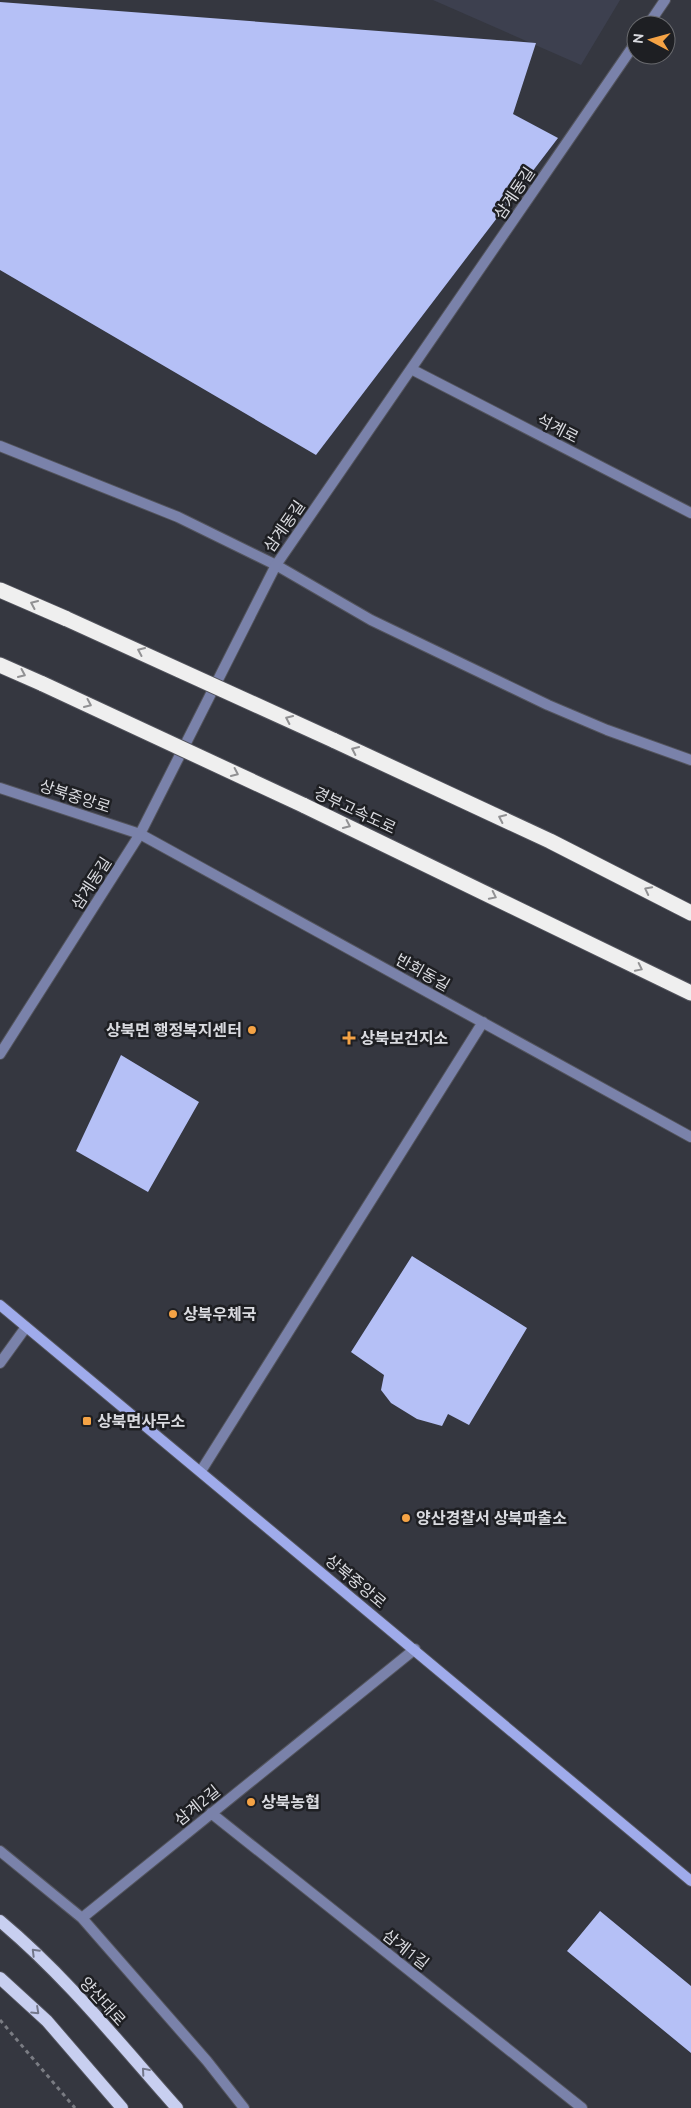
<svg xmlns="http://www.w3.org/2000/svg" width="691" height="2108" viewBox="0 0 691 2108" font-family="Ubuntu,'Noto Sans KR',sans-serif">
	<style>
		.built { fill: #3d404f }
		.building { fill: #b5c0f6 }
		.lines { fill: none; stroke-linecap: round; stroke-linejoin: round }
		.lane-casing { stroke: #53545d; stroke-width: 12 }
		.street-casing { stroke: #53545d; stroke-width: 12 }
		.secondary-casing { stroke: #53545d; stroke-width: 12 }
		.primary-casing { stroke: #53545d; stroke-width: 14 }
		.highway-casing { stroke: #53545d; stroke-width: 17 }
		.path { stroke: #7a7c83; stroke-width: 3; stroke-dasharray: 4 4; stroke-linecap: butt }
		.lane { stroke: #7a82aa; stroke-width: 10 }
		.street { stroke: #7a82aa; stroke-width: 10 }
		.secondary { stroke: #9fabeb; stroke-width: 10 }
		.primary { stroke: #c8cff0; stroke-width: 12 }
		.highway { stroke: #efefef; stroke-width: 15 }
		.highway-bridge-casing { stroke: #53545d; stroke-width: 17; stroke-linecap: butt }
		.highway-bridge { stroke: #efefef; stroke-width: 15 }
		.oneway { stroke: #919193 }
		.oneway2 { stroke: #73778a }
		.poi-dot { fill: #f5a345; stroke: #1e1f23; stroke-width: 2 }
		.labels { text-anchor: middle; stroke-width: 5; stroke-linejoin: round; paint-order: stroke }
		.street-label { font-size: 16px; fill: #d9dadf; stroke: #1e1f23 }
		.poi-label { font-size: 16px; font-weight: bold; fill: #d9dadf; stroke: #1e1f23; text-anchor: start }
	</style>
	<rect width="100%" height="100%" fill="#353740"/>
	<!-- built -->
	<path class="built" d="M 433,0 L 620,0 L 581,65 Z"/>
	<!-- building -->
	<path class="building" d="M 0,2 L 536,43 L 513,114 L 558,138 L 316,455 L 0,270 Z
		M 121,1055 L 199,1102 L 148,1192 L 76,1151 Z
		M 412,1256 L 527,1328 L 469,1425 L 448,1414 L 442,1426 L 417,1419 L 391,1403 L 381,1390 L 384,1375 L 351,1352 Z
		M 600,1911 L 691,1986 L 691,2053 L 567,1951 Z"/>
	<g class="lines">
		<defs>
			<path id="lane" d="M 0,446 L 178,517 L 276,565 L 371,620 L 548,705 L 607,730 L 691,760"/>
			<path id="street" d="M 648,25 L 665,0
				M 411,369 L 691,513
				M 0,788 L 140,834 L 691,1137
				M 0,1054 L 140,834 L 276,565 L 636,42
				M 0,1363 L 26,1327
				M 201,1471 L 483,1022
				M 211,1813 L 582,2108
				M 0,1851 L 82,1918 L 415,1649
				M 82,1918 L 207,2061 L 244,2108"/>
			<path id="secondary" d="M 0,1305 L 691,1881"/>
			<path id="primary" d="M 0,1921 C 66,1976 120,2044 177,2108
				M 0,1978 L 47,2021 L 122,2108"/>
			<path id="highway" d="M 0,590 L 67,619
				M 0,665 L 43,684
				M 333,740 L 550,841 L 691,913
				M 303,805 L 691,993"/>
		</defs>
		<!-- lane casing -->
		<use href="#lane" class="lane-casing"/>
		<!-- street casing -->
		<use href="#street" class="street-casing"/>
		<!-- secondary casing -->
		<use href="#secondary" class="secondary-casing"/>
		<!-- primary casing -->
		<use href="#primary" class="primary-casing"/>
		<!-- highway casing -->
		<use href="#highway" class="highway-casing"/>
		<!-- path -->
		<path class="path" d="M 0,2020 L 75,2108"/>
		<!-- lane -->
		<use href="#lane" class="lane"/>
		<!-- street -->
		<use href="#street" class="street"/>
		<!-- secondary -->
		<use href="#secondary" class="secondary"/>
		<!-- primary -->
		<use href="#primary" class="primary"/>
		<!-- highway -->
		<use href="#highway" class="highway"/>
		<defs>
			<path id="highway-bridge" d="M 67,619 L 333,740
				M 43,684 L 303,805"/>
		</defs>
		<!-- highway-bridge casing -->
		<use href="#highway-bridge" class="highway-bridge-casing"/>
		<!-- highway-bridge -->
		<use href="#highway-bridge" class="highway-bridge"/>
	</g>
	<!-- one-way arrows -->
	<defs><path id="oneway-chevron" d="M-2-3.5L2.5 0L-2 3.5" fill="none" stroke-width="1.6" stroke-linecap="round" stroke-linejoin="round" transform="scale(1.25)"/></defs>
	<g class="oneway">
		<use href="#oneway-chevron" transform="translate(34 604) rotate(-156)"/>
		<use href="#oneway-chevron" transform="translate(141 651) rotate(-156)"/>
		<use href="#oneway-chevron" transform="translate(22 674) rotate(24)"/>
		<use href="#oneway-chevron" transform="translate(88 704) rotate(24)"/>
		<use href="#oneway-chevron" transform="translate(289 719) rotate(-155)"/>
		<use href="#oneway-chevron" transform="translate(355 750) rotate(-155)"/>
		<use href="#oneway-chevron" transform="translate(235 773) rotate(25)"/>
		<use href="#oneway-chevron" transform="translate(502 818) rotate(-155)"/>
		<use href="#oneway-chevron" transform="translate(347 825) rotate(25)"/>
		<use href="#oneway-chevron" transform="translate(648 890) rotate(-153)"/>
		<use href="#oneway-chevron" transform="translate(493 896) rotate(26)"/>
		<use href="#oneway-chevron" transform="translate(639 968) rotate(26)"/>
	</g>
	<g class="oneway2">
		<use href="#oneway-chevron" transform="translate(35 1952) rotate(-135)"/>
		<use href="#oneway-chevron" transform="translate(36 2011) rotate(43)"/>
		<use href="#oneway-chevron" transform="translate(145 2071) rotate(-131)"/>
	</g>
	<!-- markers -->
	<g class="poi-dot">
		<circle cx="252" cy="1030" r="5"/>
		<path d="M346.5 1030.5h5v5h5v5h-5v5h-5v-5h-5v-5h5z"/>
		<circle cx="173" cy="1314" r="5"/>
		<rect x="82" y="1416" width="10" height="10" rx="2.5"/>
		<circle cx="406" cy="1518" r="5"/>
		<circle cx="251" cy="1802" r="5"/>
	</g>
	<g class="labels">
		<!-- street labels -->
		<g class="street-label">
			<text transform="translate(514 193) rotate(-56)" y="6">삼계동길</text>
			<text transform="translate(558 428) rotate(27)" y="6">석계로</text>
			<text transform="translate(284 526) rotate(-55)" y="6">삼계동길</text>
			<text transform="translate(75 796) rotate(18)" y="6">상북중앙로</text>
			<text transform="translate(355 810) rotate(25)" y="6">경부고속도로</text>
			<text transform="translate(91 883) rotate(-57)" y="6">삼계동길</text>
			<text transform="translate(423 972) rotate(29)" y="6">반회동길</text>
			<text transform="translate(356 1581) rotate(40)" y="6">상북중앙로</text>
			<text transform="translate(197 1805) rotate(-39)" y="6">삼계2길</text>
			<text transform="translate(406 1949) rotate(38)" y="6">삼계1길</text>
			<text transform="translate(103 2001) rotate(48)" y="6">양산대로</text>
		</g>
		<!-- poi labels -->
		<g class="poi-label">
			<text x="242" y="1036" text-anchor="end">상북면 행정복지센터</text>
			<text x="360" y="1044">상북보건지소</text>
			<text x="183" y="1320">상북우체국</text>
			<text x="97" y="1427">상북면사무소</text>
			<text x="416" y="1524">양산경찰서 상북파출소</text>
			<text x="261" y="1808">상북농협</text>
		</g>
	</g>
	<!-- north arrow -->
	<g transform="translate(651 40) rotate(276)"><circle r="24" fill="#1e1f23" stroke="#696a6e"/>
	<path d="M0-4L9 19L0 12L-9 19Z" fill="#f5a345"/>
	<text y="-8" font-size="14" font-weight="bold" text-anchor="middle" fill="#d9dadf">N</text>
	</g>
</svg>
